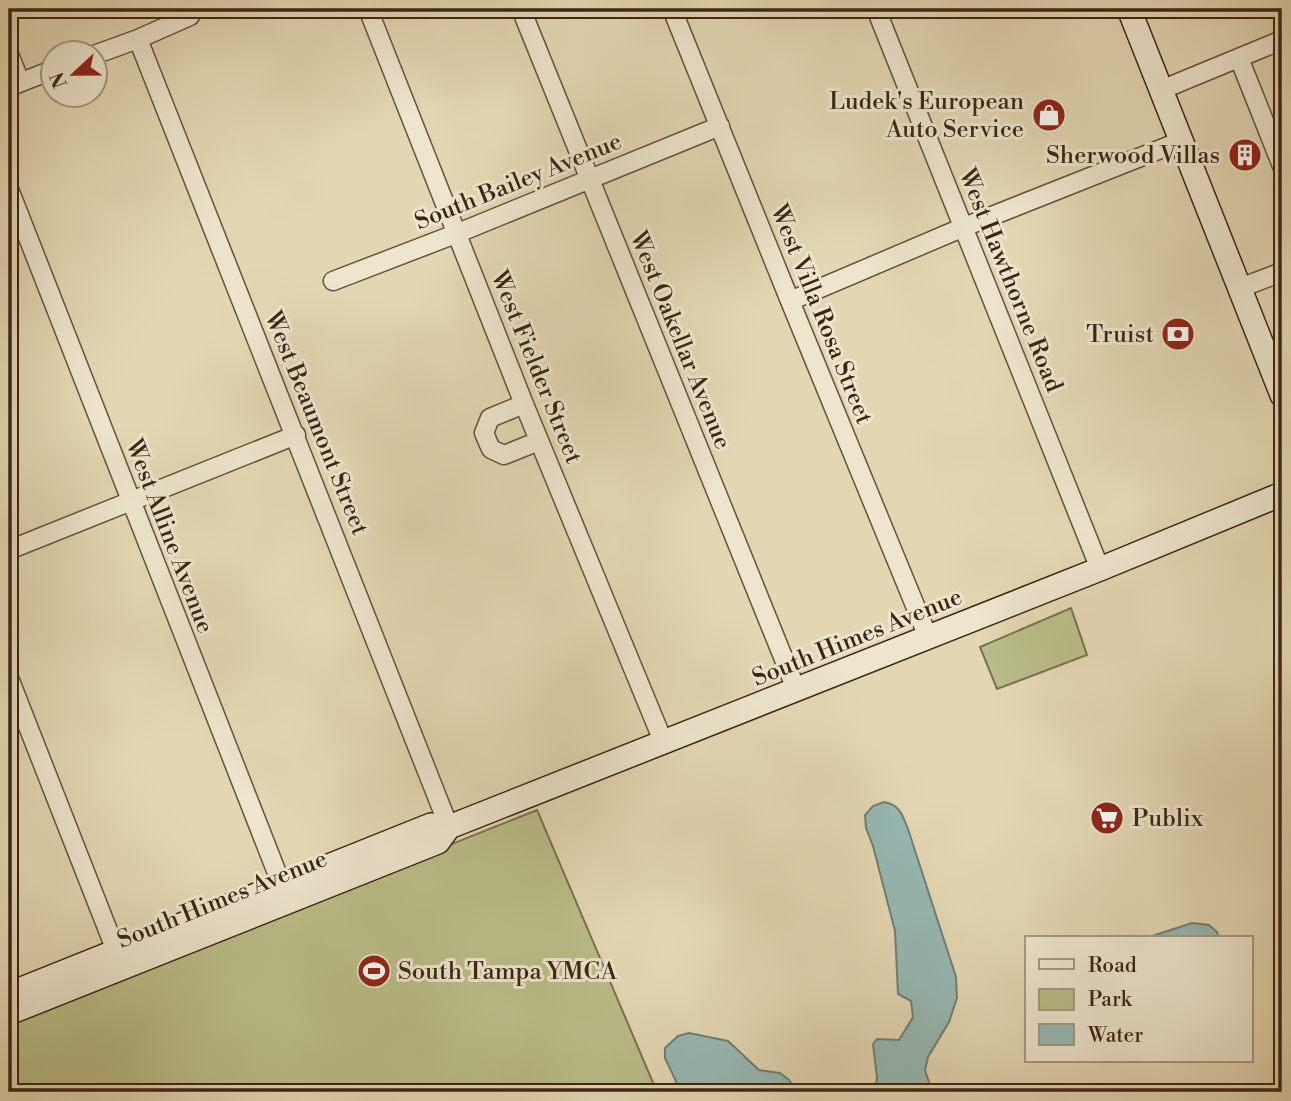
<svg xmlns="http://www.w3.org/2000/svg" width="1291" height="1101" viewBox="0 0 1291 1101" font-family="'Libre Bodoni',serif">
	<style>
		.green { fill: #b9bd89; stroke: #7a724e; stroke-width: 2 }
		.water { fill: #96b8b3; stroke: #727e73; stroke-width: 2 }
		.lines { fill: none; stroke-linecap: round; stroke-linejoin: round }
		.street-casing { stroke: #65523c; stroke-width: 21 }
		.secondary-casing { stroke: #3b2614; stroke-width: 26 }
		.street { stroke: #ede5ce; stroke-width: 18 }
		.secondary { stroke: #ede5ce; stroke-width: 23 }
		.labels { text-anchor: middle; stroke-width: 6; stroke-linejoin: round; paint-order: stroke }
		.poi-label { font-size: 24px; fill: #3b2614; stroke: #ede5ce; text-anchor: end }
		.street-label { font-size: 24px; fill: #3b2614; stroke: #ede5ce }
	</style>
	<rect width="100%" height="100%" fill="#e3d7b3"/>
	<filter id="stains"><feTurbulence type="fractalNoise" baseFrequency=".00286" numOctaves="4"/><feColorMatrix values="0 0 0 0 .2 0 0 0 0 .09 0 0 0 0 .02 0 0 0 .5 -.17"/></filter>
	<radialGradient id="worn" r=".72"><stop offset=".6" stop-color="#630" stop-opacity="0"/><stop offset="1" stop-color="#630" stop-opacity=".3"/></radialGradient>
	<!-- green -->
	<path class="green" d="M 1071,608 L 1087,655 L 997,689 L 980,647 Z
		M 537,810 L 657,1092 L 9,1092 L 9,1021 Z"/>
	<!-- water -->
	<path class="water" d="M 884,802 C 900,805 902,814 908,829 L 956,977 L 957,998 L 949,1022 L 928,1057 L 925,1070 L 932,1092 L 875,1092 L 877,1078 L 873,1044 L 877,1039 L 899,1040 L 913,1017 L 911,1001 L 898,994 L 895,931 L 873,846 L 866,828 L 865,815 L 873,806 Z
		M 1192,923 L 1209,925 L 1217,932 L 1219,938 L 1146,938 Z
		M 689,1033 L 728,1041 L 759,1070 L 780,1073 L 789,1080 L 797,1092 L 681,1092 L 665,1058 L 665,1048 L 678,1036 Z"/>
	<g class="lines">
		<defs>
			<path id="street" d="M 368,9 L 524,404 L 663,741
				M 521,9 L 796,689
				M 672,9 L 790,301 L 928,637
				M 876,9 L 1100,569
				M 138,39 L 449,827
				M 9,54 L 20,82
				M 94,55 L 138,39 L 190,16 L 193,9
				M 1239,58 L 1282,166
				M 9,87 L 52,70
				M 1161,90 L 1282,40
				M 9,189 L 286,896
				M 333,281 L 458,233 L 720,126
				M 1240,288 L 1282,272
				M 790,301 L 964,227 L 1181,141
				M 524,404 L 490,418 L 484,433 L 491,449 L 504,455 L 539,441
				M 9,550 L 296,435
				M 9,678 L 120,961"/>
			<path id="secondary" d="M 1129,9 L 1282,395
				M 9,994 L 431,825 L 449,827 L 487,812 L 1100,569 L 1282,494
				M 9,1013 L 438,842 L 449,827"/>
		</defs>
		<!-- street casing -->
		<use href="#street" class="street-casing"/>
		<!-- secondary casing -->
		<use href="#secondary" class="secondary-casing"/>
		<!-- street -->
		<use href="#street" class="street"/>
		<!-- secondary -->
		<use href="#secondary" class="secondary"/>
	</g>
	<!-- icons -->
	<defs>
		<symbol id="shop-disc" viewBox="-11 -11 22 22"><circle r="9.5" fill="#8f2418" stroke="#ede5ce"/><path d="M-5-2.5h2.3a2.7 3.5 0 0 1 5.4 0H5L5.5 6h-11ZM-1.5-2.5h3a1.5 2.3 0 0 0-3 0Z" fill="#fff"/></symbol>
		<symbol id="building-disc" viewBox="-11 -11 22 22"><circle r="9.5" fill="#8f2418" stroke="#ede5ce"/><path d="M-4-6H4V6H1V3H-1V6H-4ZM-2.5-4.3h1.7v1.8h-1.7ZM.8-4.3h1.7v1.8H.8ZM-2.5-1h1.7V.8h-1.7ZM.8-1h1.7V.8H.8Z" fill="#fff"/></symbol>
		<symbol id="bank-disc" viewBox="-11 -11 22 22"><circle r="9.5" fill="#8f2418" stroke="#ede5ce"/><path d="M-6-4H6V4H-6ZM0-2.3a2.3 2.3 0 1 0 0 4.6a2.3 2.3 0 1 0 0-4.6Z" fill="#fff"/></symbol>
		<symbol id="supermarket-disc" viewBox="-11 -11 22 22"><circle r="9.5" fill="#8f2418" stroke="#ede5ce"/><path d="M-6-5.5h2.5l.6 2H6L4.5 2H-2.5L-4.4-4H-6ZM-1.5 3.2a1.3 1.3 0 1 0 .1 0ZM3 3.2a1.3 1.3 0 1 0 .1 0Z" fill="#fff"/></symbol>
		<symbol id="stadium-disc" viewBox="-11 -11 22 22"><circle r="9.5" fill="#8f2418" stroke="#ede5ce"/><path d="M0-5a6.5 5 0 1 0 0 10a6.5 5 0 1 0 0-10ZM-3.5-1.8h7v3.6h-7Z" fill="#fff"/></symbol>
	</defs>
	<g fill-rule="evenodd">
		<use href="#shop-disc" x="1030" y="96" width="38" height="38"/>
		<use href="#building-disc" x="1226" y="136" width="38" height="38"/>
		<use href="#bank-disc" x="1159" y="315" width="38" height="38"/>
		<use href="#supermarket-disc" x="1088" y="799" width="38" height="38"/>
		<use href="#stadium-disc" x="355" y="952" width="38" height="38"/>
	</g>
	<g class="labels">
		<!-- poi labels -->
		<g class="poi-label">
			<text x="1024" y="109">Ludek's European<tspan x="1024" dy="28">Auto Service</tspan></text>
			<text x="1220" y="163">Sherwood Villas</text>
			<text x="1154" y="342">Truist</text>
			<text x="1132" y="826" text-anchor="start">Publix</text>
			<text x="398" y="979" text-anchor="start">South Tampa YMCA</text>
		</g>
		<!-- street labels -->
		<g class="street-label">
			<text transform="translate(518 181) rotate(-22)" y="8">South Bailey Avenue</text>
			<text transform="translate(1011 280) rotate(68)" y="8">West Hawthorne Road</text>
			<text transform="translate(822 314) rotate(68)" y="8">West Villa Rosa Street</text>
			<text transform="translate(681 340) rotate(68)" y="8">West Oakellar Avenue</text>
			<text transform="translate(537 367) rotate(68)" y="8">West Fielder Street</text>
			<text transform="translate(317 423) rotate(68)" y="8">West Beaumont Street</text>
			<text transform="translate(170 536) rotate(69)" y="8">West Alline Avenue</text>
			<text transform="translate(857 637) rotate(-22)" y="8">South Himes Avenue</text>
			<text transform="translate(222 899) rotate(-22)" y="8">South Himes Avenue</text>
		</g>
	</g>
	<!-- margin -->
	<rect width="1291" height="1101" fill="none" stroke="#e3d7b3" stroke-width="35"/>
	<rect x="10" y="10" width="1270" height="1080" fill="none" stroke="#3b2614" stroke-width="3.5"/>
	<rect x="18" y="18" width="1256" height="1066" fill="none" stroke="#3b2614" stroke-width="2"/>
	<!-- legend -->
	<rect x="1025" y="936" width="228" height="126" fill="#ede5ce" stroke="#a69984" stroke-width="2"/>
	<rect x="1039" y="959" width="35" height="10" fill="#ede5ce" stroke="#a69984" stroke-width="2"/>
	<text x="1088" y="972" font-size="21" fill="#3b2614">Road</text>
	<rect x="1039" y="989" width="35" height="21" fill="#b9bd89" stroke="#a69984" stroke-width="2"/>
	<text x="1088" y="1006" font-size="21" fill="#3b2614">Park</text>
	<rect x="1039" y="1024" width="35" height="21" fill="#96b8b3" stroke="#a69984" stroke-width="2"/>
	<text x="1088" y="1042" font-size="21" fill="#3b2614">Water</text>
	<!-- north arrow -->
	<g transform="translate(74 74) rotate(248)"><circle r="33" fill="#ede5ce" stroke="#a69984" stroke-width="2"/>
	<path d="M0-5L12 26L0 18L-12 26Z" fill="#8f2418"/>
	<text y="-10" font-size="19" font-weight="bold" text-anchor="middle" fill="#3b2614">N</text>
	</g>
	<rect width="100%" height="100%" filter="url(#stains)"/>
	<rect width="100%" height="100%" fill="url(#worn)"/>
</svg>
